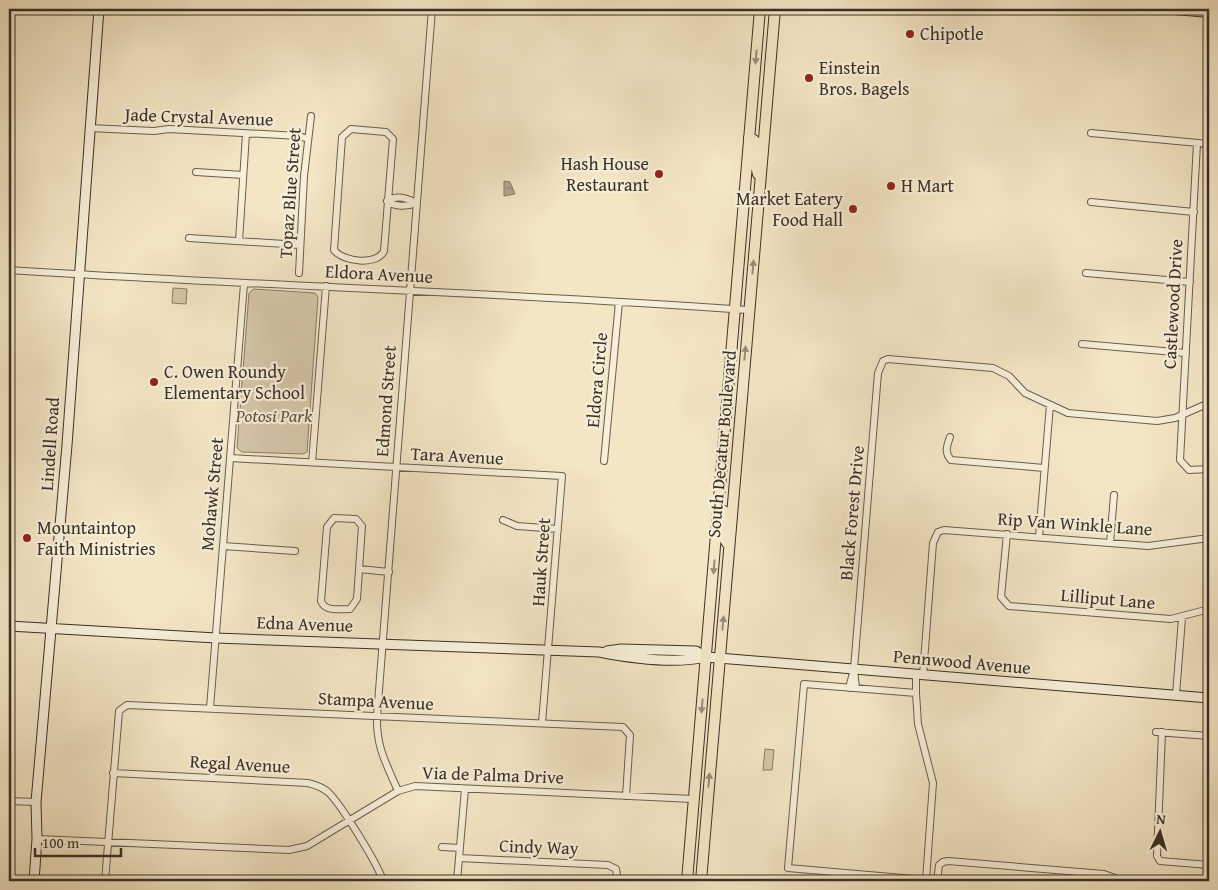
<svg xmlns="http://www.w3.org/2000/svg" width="1218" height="890" viewBox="0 0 1218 890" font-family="'Gentium Book Plus',serif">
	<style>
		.green { fill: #d4c7aa; stroke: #887c68 }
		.water { fill: url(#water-ripples); stroke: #847865 }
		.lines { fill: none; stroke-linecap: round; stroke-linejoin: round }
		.street-casing { stroke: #695e4e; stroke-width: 8 }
		.secondary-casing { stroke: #3b3027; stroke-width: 11 }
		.primary-casing { stroke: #3b3027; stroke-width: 12 }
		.street { stroke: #f7efd9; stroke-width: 6 }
		.secondary { stroke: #f7efd9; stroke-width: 9 }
		.primary { stroke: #f3e6c5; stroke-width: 10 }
		.oneway { fill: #978b76 }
		.poi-dot { fill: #8f2418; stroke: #f7efd9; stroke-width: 2 }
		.labels { text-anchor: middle; stroke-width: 4.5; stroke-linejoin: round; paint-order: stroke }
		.poi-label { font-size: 18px; fill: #3b3027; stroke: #f7efd9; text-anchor: start }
		.street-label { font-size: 18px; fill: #3b3027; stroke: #f7efd9 }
		.park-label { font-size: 18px; font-style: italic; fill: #5a4e41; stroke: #f7efd9 }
	</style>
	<defs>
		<pattern id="water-ripples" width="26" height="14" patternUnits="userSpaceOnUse" patternTransform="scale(1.25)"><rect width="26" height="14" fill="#b4a88f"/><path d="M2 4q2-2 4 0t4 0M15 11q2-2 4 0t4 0" fill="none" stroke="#948975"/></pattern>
	</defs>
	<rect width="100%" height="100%" fill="#f3e6c5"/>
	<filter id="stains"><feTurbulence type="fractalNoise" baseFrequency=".004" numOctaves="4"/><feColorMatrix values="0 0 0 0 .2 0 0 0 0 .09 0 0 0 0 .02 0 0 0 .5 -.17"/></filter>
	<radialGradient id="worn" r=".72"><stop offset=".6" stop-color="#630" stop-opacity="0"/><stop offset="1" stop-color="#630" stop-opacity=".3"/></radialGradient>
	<!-- green -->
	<path class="green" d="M 173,288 L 187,289 L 186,304 L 172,303 Z
		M 254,289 L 315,293 L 318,297 L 307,452 L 303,454 L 242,452 L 237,448 L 249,293 Z
		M 765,749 L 774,750 L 772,770 L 763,770 Z"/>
	<!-- water -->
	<path class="water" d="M 504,181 L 510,182 L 515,194 L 504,196 Z"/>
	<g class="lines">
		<defs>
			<path id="street" d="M 89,128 L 154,131 L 169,129 L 299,136 L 308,139
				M 351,129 L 386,132 L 393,139 L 384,251 C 377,266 343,262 334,250 L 342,137 Z
				M 1091,133 L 1209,144
				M 1197,143 L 1180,460 L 1189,470 L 1209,469
				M 196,172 L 243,175
				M 387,201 C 396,195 407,198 416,203
				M 387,201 C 395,207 407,207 416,203
				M 1091,202 L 1194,212
				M 189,238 L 300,245
				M 239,241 L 246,134
				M 9,270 C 255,286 502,292 748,310
				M 299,273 L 304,176 L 311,116
				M 1086,273 L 1190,282
				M 1082,344 L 1186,353
				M 950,437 C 947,446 944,452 951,460 L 1044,468
				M 230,458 L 562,476 L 542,723
				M 604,461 L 619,302
				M 312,463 L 326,286
				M 334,518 L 356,519 L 362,526 L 357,599 L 350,609 C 339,609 325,612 321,601 L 327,527 Z
				M 503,520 L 517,526 L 558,529
				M 1007,534 L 1001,597 L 1009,606 L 1171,619 L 1209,609
				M 1039,537 L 1050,405
				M 1110,543 L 1114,495
				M 223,546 L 295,551
				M 359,569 L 389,572
				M 854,669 L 856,688
				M 923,675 L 933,543 L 938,532 L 944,530 L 1148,546 L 1209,538
				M 849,688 L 854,669 L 878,373 L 883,361 L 888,359 L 993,368 L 1009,376 L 1025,393 L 1068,413 L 1157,421 L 1175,418 L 1209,403
				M 916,693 L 918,724 L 933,783 L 926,880 L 788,868 L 804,684 L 916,693 L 916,674
				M 1176,695 L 1182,618
				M 210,708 L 244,284
				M 1156,732 L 1209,736
				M 1162,732 L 1157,856 L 1160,861 L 1209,865
				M 113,773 L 308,783 C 316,785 323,787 329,793 C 341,805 378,864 383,881
				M 398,791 C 386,763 376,747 377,716 L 432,9
				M 9,801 L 36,802
				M 37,839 L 289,850 L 307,846 L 398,791 L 415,786 L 693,799
				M 442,847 L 460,848
				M 459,858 L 608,865 L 616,869 L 618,881
				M 105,881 L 119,711 L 127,705 L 623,727 L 630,735 L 626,796
				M 457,881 L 465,789
				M 937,881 L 939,865 L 943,862 L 948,861 L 1104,874 L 1123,881
				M 1157,881 L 1172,881"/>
			<path id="secondary" d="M 9,626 L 216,638 L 599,652 C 630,658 676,664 706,657 L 1209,698
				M 607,651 L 621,649 L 696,651 L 706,657
				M 34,881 L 37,839 L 36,802 L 67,445 L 99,9"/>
			<path id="primary" d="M 1175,9 L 1209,12
				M 749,137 L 755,141 L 755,162 L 758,174
				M 724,511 L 724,538 L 727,543
				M 687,881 L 760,9
				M 701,881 L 775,9"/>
		</defs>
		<!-- street casing -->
		<use href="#street" class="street-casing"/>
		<!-- secondary casing -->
		<use href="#secondary" class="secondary-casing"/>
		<!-- primary casing -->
		<use href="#primary" class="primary-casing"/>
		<!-- street -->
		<use href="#street" class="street"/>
		<!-- secondary -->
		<use href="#secondary" class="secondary"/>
		<!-- primary -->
		<use href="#primary" class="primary"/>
	</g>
	<!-- one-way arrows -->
	<defs><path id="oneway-solid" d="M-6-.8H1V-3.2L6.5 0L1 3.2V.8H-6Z" transform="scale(1.25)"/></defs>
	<g class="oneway">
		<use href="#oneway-solid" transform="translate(756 57) rotate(95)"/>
		<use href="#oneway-solid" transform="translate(753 267) rotate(-85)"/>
		<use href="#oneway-solid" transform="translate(745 353) rotate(-85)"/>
		<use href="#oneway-solid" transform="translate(714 567) rotate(94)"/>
		<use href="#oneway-solid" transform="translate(723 623) rotate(-85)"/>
		<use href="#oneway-solid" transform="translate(702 706) rotate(95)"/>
		<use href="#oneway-solid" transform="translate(709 780) rotate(-85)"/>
	</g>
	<!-- markers -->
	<g class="poi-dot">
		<circle cx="910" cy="34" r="5"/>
		<circle cx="809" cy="78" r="5"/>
		<circle cx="659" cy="174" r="5"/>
		<circle cx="891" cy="186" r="5"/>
		<circle cx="853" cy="209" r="5"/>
		<circle cx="154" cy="382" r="5"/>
		<circle cx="27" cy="538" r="5"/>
	</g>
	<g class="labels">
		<!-- poi labels -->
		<g class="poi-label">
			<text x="920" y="40">Chipotle</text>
			<text x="819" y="74">Einstein<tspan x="819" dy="21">Bros. Bagels</tspan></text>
			<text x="649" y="170" text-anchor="end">Hash House<tspan x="649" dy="21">Restaurant</tspan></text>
			<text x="901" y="192">H Mart</text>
			<text x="843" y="205" text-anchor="end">Market Eatery<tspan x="843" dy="21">Food Hall</tspan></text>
			<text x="164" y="378">C. Owen Roundy<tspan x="164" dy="21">Elementary School</tspan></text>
			<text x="37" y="534">Mountaintop<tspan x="37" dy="21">Faith Ministries</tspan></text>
		</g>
		<!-- street labels -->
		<g class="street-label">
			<text transform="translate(199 117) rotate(2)" y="6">Jade Crystal Avenue</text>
			<text transform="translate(290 193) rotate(-86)" y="6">Topaz Blue Street</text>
			<text transform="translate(379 274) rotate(3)" y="6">Eldora Avenue</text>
			<text transform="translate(1173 304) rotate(-87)" y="6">Castlewood Drive</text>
			<text transform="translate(597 380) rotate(-85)" y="6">Eldora Circle</text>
			<text transform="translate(386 401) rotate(-86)" y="6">Edmond Street</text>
			<text transform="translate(50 444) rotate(-86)" y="6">Lindell Road</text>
			<text transform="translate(722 444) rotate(-85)" y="6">South Decatur Boulevard</text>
			<text transform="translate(457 456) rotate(3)" y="6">Tara Avenue</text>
			<text transform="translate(212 494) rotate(-85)" y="6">Mohawk Street</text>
			<text transform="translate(852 513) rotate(-85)" y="6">Black Forest Drive</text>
			<text transform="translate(1075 524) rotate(4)" y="6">Rip Van Winkle Lane</text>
			<text transform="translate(541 562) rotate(-86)" y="6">Hauk Street</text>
			<text transform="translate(1108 599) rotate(5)" y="6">Lilliput Lane</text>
			<text transform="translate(305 624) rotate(2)" y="6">Edna Avenue</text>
			<text transform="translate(962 662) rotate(5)" y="6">Pennwood Avenue</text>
			<text transform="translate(376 701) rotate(3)" y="6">Stampa Avenue</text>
			<text transform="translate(240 764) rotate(3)" y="6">Regal Avenue</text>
			<text transform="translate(493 775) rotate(2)" y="6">Via de Palma Drive</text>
			<text transform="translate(539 847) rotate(2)" y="6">Cindy Way</text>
		</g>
		<!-- park labels -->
		<g class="park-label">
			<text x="274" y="422">Potosi Park</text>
		</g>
	</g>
	<!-- margin -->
	<rect width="1218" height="890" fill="none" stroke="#f3e6c5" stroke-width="30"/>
	<rect x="10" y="10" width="1198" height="870" fill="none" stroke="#3b3027" stroke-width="2.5"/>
	<rect x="15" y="15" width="1188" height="860" fill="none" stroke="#3b3027"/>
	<!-- north arrow -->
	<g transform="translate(1160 832) rotate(5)" stroke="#f7efd9" stroke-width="4" paint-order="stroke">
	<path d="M0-4L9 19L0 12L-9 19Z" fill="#3b3027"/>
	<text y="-8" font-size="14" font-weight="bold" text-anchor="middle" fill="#3b3027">N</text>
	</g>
	<!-- scale -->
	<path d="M35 848v8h86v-8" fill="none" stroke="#3b3027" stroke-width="2.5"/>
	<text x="42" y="848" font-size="15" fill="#3b3027" stroke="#f7efd9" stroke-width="4" paint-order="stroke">100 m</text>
	<rect width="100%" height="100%" filter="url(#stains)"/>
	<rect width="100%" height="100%" fill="url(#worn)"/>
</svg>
